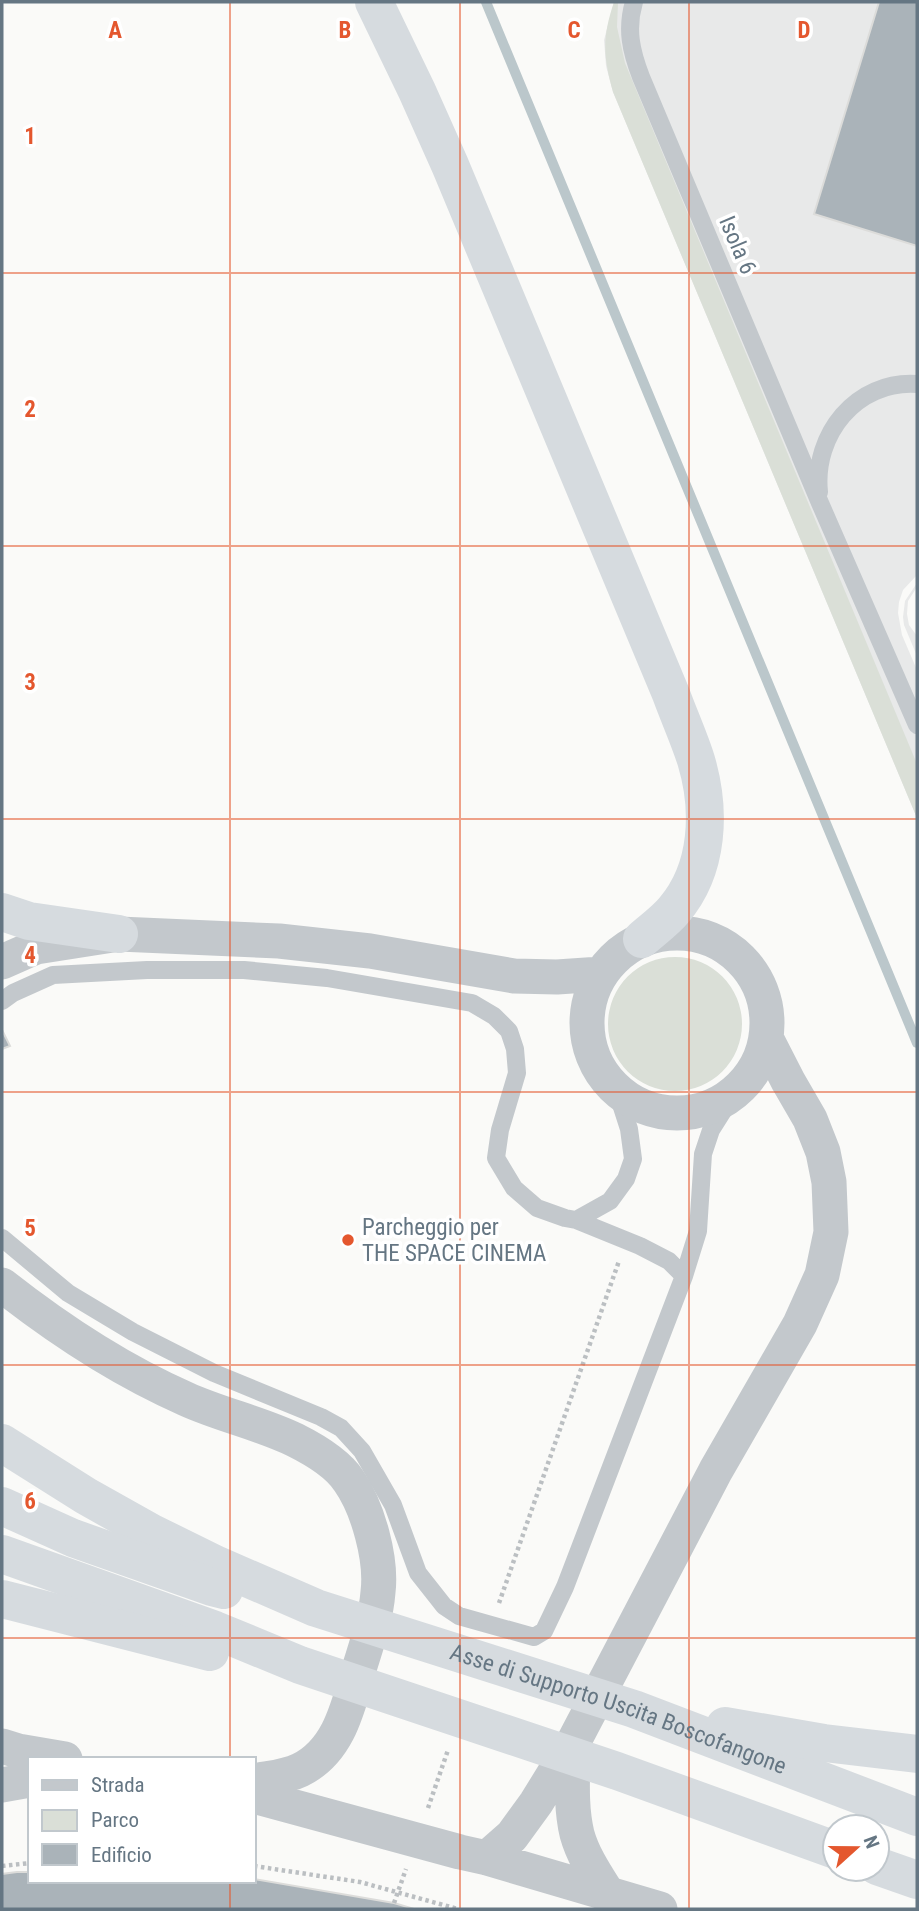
<svg xmlns="http://www.w3.org/2000/svg" width="919" height="1911" viewBox="0 0 919 1911" font-family="'Roboto Condensed',sans-serif">
	<style>
		.built { fill: #e8e9e9 }
		.green { fill: #dadfd7 }
		.lines { fill: none; stroke-linecap: round; stroke-linejoin: round }
		.stream { stroke: #bbc7cb; stroke-width: 10 }
		.building { fill: #aab3b9; stroke: #dcdcda; stroke-width: 2 }
		.path { stroke: #bbbfc2; stroke-width: 4.5; stroke-dasharray: 3.5 3.5; stroke-linecap: butt }
		.service { stroke: #c3c8cc; stroke-width: 18 }
		.minor { stroke: #c3c8cc; stroke-width: 35 }
		.trunk { stroke: #d6dbdf; stroke-width: 38 }
		.grid { fill: none; stroke: #e4572e; stroke-width: 2; stroke-opacity: 0.55 }
		.poi-dot { fill: #e4572e; stroke: #fff; stroke-width: 2.5 }
		.labels { text-anchor: middle; stroke-width: 7; stroke-linejoin: round; paint-order: stroke }
		.street-label { font-size: 23px; fill: #657683; stroke: #fff }
		.poi-label { font-size: 23px; fill: #657683; stroke: #fff; text-anchor: start }
		.grid-label { font-size: 23px; text-anchor: middle; font-weight: bold; fill: #e4572e; stroke: #fff; stroke-width: 7; stroke-linejoin: round; paint-order: stroke }
	</style>
	<rect width="100%" height="100%" fill="#fafaf8"/>
	<!-- built -->
	<path class="built" d="M 614,2 L 917,2 L 917,575 L 903,590 L 899,602 L 898,613 L 902,635 L 917,670 L 917,818 L 613,92 L 606,66 L 604,40 Z
		M 917,583 L 917,587 L 908,601 L 907,614 L 909,625 L 917,636 L 917,656 L 904,625 L 903,617 L 905,601 Z"/>
	<!-- green -->
	<path class="green" d="M 614,2 L 618,2 L 617,27 L 625,63 L 917,764 L 917,818 L 613,92 C 603,56 602,38 614,2 Z
		M608 1024a67 67 0 1 1 134 0a67 67 0 1 1-134 0Z"/>
	<g class="lines">
		<!-- stream -->
		<path class="stream" d="M 486,2 L 917,1043"/>
	</g>
	<!-- building -->
	<path class="building" d="M 879,2 L 917,2 L 917,246 L 814,214 Z
		M 2,1030 L 10,1046 L 2,1049 Z
		M 17,1872 L 30,1872 L 30,1881 L 254,1881 L 254,1879 L 394,1903 L 414,1909 L 2,1909 L 2,1874 Z"/>
	<g class="lines">
		<!-- path -->
		<path class="path" d="M 499,1603 L 619,1261
			M 428,1808 L 448,1750
			M 2,1866 L 30,1863
			M 254,1866 L 360,1882 L 458,1909
			M 394,1903 L 406,1869"/>
		<!-- service -->
		<path class="service" d="M 634,2 C 626,29 631,51 641,77 L 820,503 L 917,725
			M 819,492 C 813,435 856,380 917,384
			M 2,1001 L 13,993 L 53,975 L 147,970 L 244,970 L 327,978 L 472,1003 L 494,1016 L 509,1031 L 515,1049 L 517,1073 L 500,1130 L 496,1158 L 514,1188 L 537,1208 L 565,1218 L 576,1220 L 610,1201 L 626,1179 L 633,1159 L 629,1129 L 620,1101 L 604,1078
			M 576,1220 L 640,1246 L 669,1261 L 684,1276
			M 2,1238 L 68,1293 L 133,1332 L 214,1373 L 321,1417 L 341,1428 L 362,1451 L 393,1505 L 418,1573 L 444,1606 L 459,1616 L 534,1637 L 544,1631 L 565,1587 L 684,1276 L 698,1231 L 703,1154 L 711,1130 L 735,1092"/>
		<!-- minor -->
		<path class="minor" d="M587 1023a90 90 0 1 1 180 0a90 90 0 1 1-180 0Z
			M 2,962 L 36,947 L 119,934 L 279,941 L 370,951 L 514,976 L 557,977 L 601,974
			M 2,1285 C 58,1329 120,1370 186,1399 C 221,1415 260,1423 295,1440 C 313,1449 338,1464 349,1481 C 368,1508 382,1559 378,1592 C 376,1618 367,1643 359,1669 C 348,1707 339,1751 300,1770 C 286,1777 269,1778 254,1781
			M 573,1744 C 573,1774 570,1805 577,1834 C 583,1856 596,1875 608,1894
			M 2,1746 L 18,1751 L 65,1759
			M 2,1785 L 30,1780
			M 254,1796 L 460,1852 L 487,1858 L 660,1909
			M 487,1858 L 512,1836 L 536,1803 L 573,1743 L 716,1470 L 800,1324 L 822,1275 L 831,1232 L 829,1182 L 823,1152 L 810,1119 L 788,1081 L 766,1038"/>
		<!-- trunk -->
		<g class="trunk">
			<path d="M 374,2 L 417,91 L 450,165 L 671,694 C 679,716 689,738 696,760 C 711,810 709,869 674,910 C 665,921 652,930 642,939"/>
			<path d="M 2,912 L 29,921 L 119,934"/>
			<path id="s1" d="M 2,1443 L 86,1496 L 152,1533 L 217,1565 L 316,1608 L 634,1709 L 917,1817"/>
			<path d="M 2,1506 L 73,1538 L 212,1587 L 224,1590"/>
			<path d="M 2,1554 L 215,1630 L 300,1665 L 617,1771 L 835,1850"/>
			<path d="M 2,1599 L 210,1652"/>
			<path d="M 725,1726 L 824,1743 L 917,1754"/>
			<path d="M 877,1866 L 917,1880"/>
		</g>
	</g>
	<!-- grid -->
	<path class="grid" d="M 230,2 L 230,1759M 460,2 L 460,1909M 689,2 L 689,1909M 2,273 L 917,273M 2,546 L 917,546M 2,819 L 917,819M 2,1092 L 917,1092M 2,1365 L 917,1365M 2,1638 L 917,1638M 230,1881 L 230,1909"/>
	<!-- markers -->
	<circle class="poi-dot" cx="348" cy="1240" r="7"/>
	<g class="labels">
		<!-- street labels -->
		<g class="street-label">
			<text transform="translate(738 245) rotate(67)" y="8">Isola 6</text>
			<text dy="8" stroke="none"><textPath href="#s1" startOffset="674">Asse di Supporto Uscita Boscofangone</textPath></text>
		</g>
		<!-- poi labels -->
		<g class="poi-label">
			<text x="362" y="1235">Parcheggio per<tspan x="362" dy="26">THE SPACE CINEMA</tspan></text>
		</g>
	</g>
	<g class="grid-label">
		<text x="115" y="38">A</text>
		<text x="345" y="38">B</text>
		<text x="574" y="38">C</text>
		<text x="804" y="38">D</text>
		<text x="30" y="144">1</text>
		<text x="30" y="417">2</text>
		<text x="30" y="690">3</text>
		<text x="30" y="963">4</text>
		<text x="30" y="1236">5</text>
		<text x="30" y="1509">6</text>
	</g>
	<!-- border -->
	<rect width="919" height="1911" fill="none" stroke="#657683" stroke-width="7"/>
	<!-- legend -->
	<rect x="28" y="1757" width="228" height="126" fill="#ffffff" stroke="#c1c8cd" stroke-width="2"/>
	<rect x="42" y="1780" width="35" height="10" fill="#c3c8cc" stroke="#c1c8cd" stroke-width="2"/>
	<text x="91" y="1792" font-size="21" fill="#657683">Strada</text>
	<rect x="42" y="1810" width="35" height="21" fill="#dadfd7" stroke="#c1c8cd" stroke-width="2"/>
	<text x="91" y="1827" font-size="21" fill="#657683">Parco</text>
	<rect x="42" y="1844" width="35" height="21" fill="#aab3b9" stroke="#c1c8cd" stroke-width="2"/>
	<text x="91" y="1862" font-size="21" fill="#657683">Edificio</text>
	<!-- north arrow -->
	<g transform="translate(856 1848) rotate(69)"><circle r="33" fill="#ffffff" stroke="#c1c8cd" stroke-width="2"/>
	<path d="M0-5L12 26L0 18L-12 26Z" fill="#e4572e"/>
	<text y="-10" font-size="19" font-weight="bold" text-anchor="middle" fill="#657683">N</text>
	</g>
</svg>
